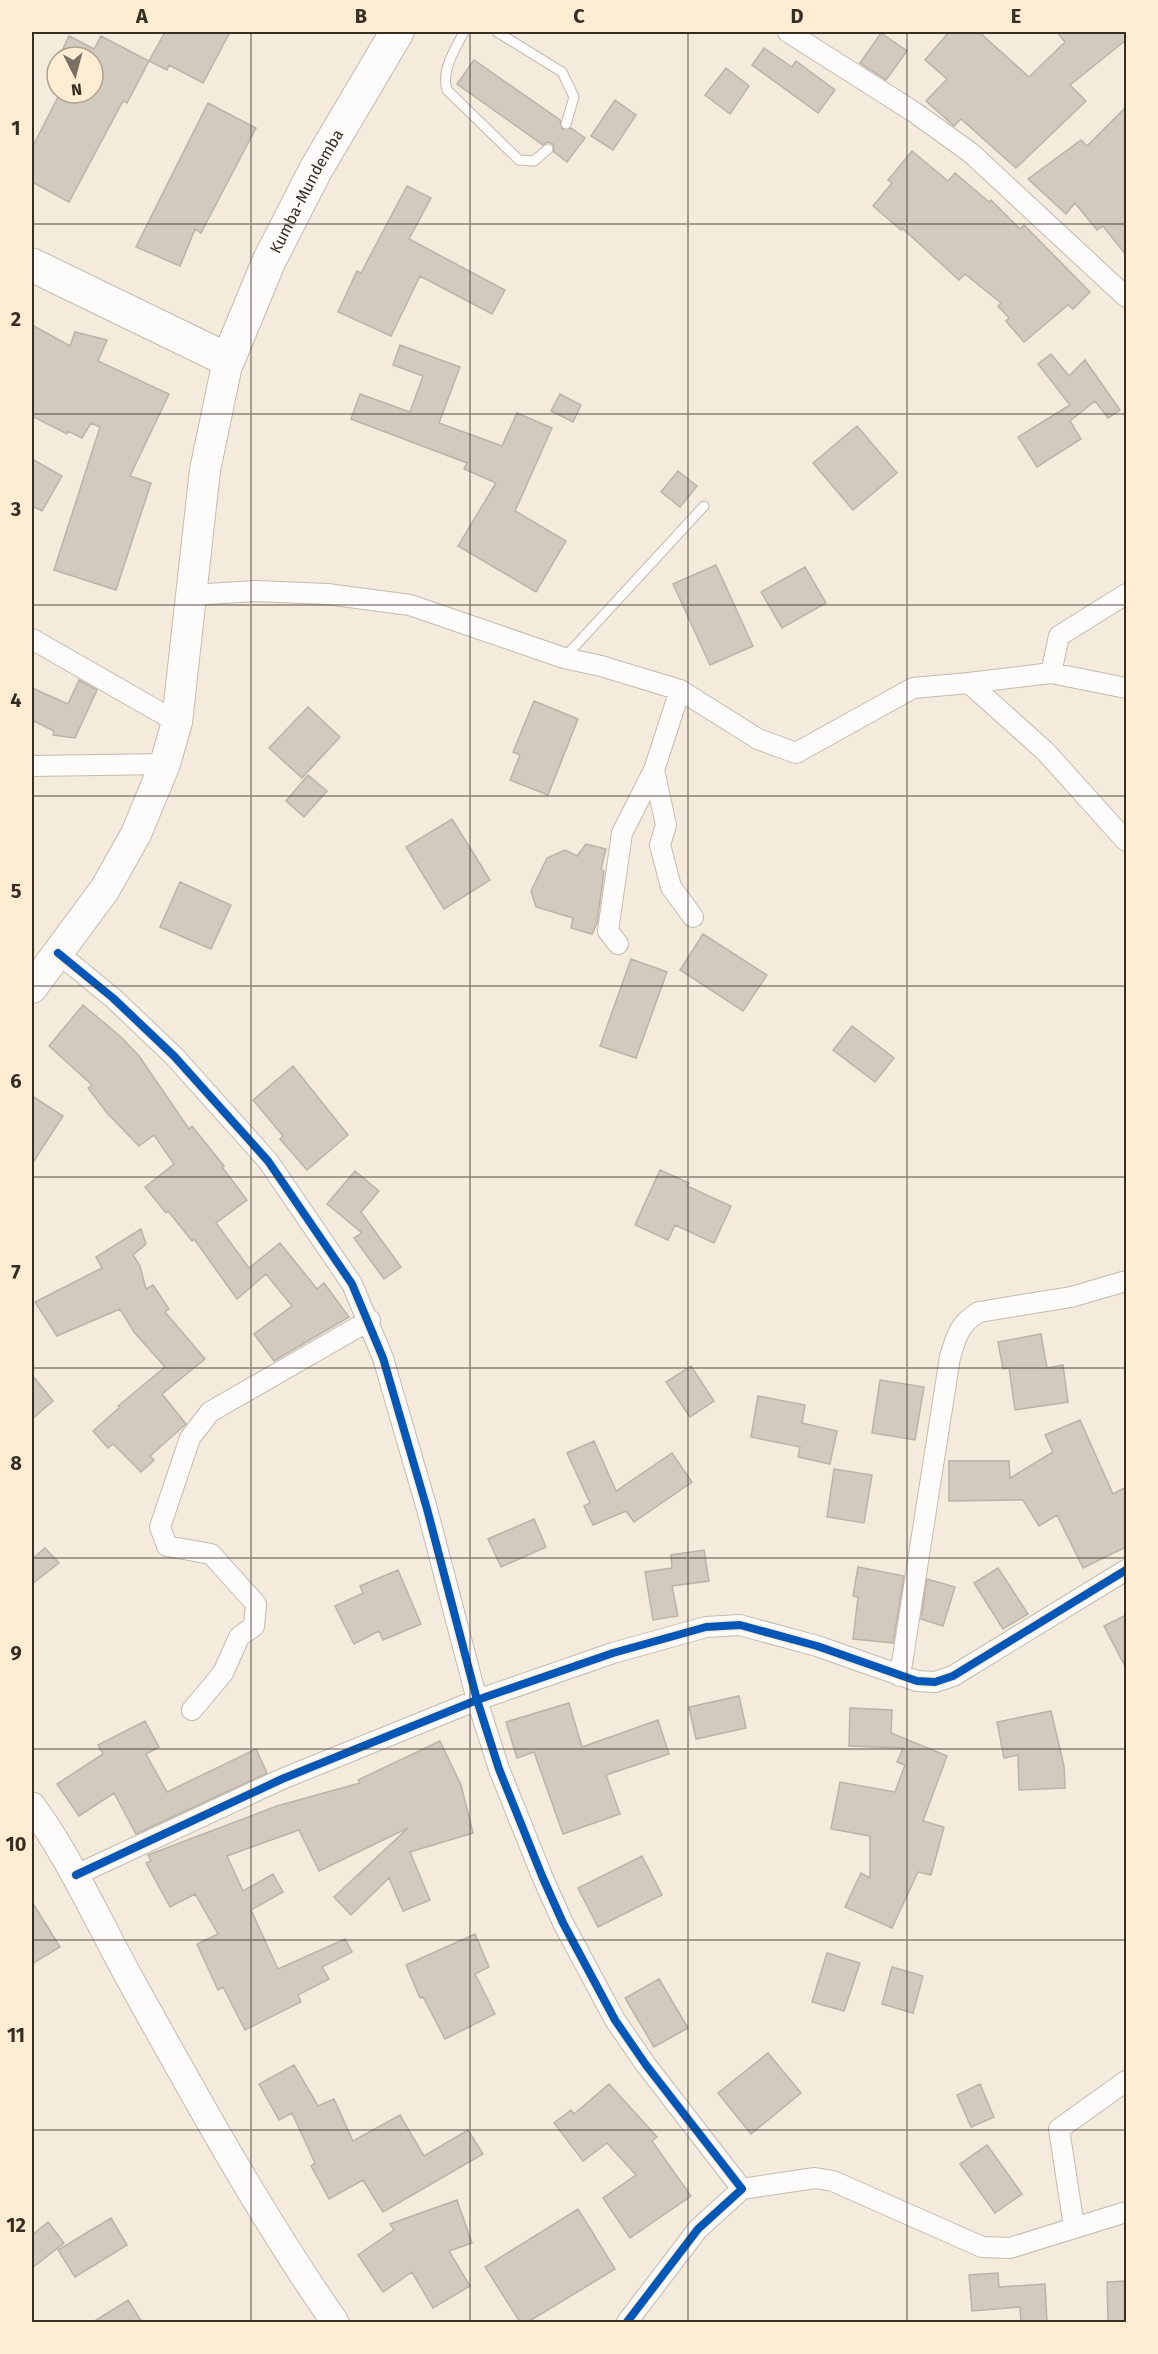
<svg xmlns="http://www.w3.org/2000/svg" width="1158" height="2354" viewBox="0 0 1158 2354" font-family="'Fira Sans',sans-serif">
	<style>
		.building { fill: #d2cabe; stroke: #bbb3a7; stroke-width: 1.5 }
		.lines { fill: none; stroke-linecap: round; stroke-linejoin: round }
		.lane-casing { stroke: #c2bbaf; stroke-width: 11 }
		.street-casing { stroke: #c2bbaf; stroke-width: 22 }
		.secondary-casing { stroke: #c2bbaf; stroke-width: 29 }
		.primary-casing { stroke: #c2bbaf; stroke-width: 32 }
		.highway-casing { stroke: #c2bbaf; stroke-width: 35 }
		.lane { stroke: #fdfcfa; stroke-width: 9 }
		.street { stroke: #fdfcfa; stroke-width: 20 }
		.secondary { stroke: #fdfcfa; stroke-width: 27 }
		.primary { stroke: #fdfcfa; stroke-width: 30 }
		.highway { stroke: #fdfcfa; stroke-width: 33 }
		.cycleway-casing { stroke: #feecd3; stroke-width: 11 }
		.cycleway { stroke: #0057b8; stroke-width: 8 }
		.grid { fill: none; stroke: #372e22; stroke-width: 1.5; stroke-opacity: 0.55 }
		.labels { text-anchor: middle; stroke-width: 6; stroke-linejoin: round; paint-order: stroke }
		.street-label { font-size: 16px; fill: #372e22; stroke: #feecd3 }
		.neatline { fill: none; stroke: #372e22; stroke-width: 2 }
		.grid-label { font-size: 20px; text-anchor: middle; font-weight: bold; fill: #372e22 }
	</style>
	<rect width="100%" height="100%" fill="#f4ebdd"/>
	<!-- building -->
	<path class="building" d="M 165,32 L 230,32 L 203,83 L 169,65 L 167,70 L 149,61 Z
		M 949,32 L 979,32 L 1029,77 L 1065,42 L 1057,32 L 1126,32 L 1126,40 L 1070,85 L 1086,101 L 1016,168 L 961,119 L 954,126 L 926,101 L 947,79 L 925,60 Z
		M 881,33 L 907,51 L 886,80 L 860,63 Z
		M 69,36 L 94,49 L 101,36 L 149,61 L 127,103 L 123,101 L 69,202 L 32,182 L 32,148 L 60,93 L 93,93 L 93,57 L 59,57 Z
		M 764,48 L 792,67 L 796,61 L 835,90 L 818,113 L 752,65 Z
		M 474,60 L 560,120 L 562,129 L 571,128 L 585,138 L 567,162 L 554,152 L 553,144 L 547,142 L 543,145 L 457,84 Z
		M 726,68 L 749,86 L 730,114 L 705,95 Z
		M 615,100 L 636,115 L 613,150 L 591,136 Z
		M 208,103 L 256,128 L 201,233 L 195,229 L 180,266 L 136,247 Z
		M 1126,107 L 1126,255 L 1103,226 L 1097,230 L 1075,203 L 1066,214 L 1028,179 L 1081,140 L 1087,146 Z
		M 912,151 L 948,181 L 955,173 L 989,202 L 991,200 L 1020,229 L 1024,225 L 1090,292 L 1073,309 L 1068,305 L 1024,342 L 1006,321 L 1009,318 L 998,306 L 1001,303 L 965,274 L 959,280 L 902,228 L 901,230 L 873,206 L 892,183 L 888,180 Z
		M 407,186 L 431,198 L 409,239 L 505,290 L 492,314 L 420,276 L 391,336 L 338,312 L 357,271 L 361,273 Z
		M 32,325 L 70,346 L 75,332 L 107,340 L 98,361 L 169,394 L 130,476 L 151,483 L 116,590 L 54,570 L 100,427 L 91,423 L 82,438 L 68,431 L 67,434 L 32,416 Z
		M 400,345 L 460,367 L 439,423 L 502,446 L 517,413 L 552,428 L 515,511 L 566,541 L 536,592 L 458,546 L 496,483 L 464,469 L 467,463 L 351,419 L 360,394 L 410,412 L 423,376 L 393,365 Z
		M 1051,354 L 1069,376 L 1085,360 L 1120,410 L 1108,418 L 1095,401 L 1070,421 L 1081,439 L 1037,467 L 1018,437 L 1070,405 L 1038,364 Z
		M 560,394 L 581,405 L 573,422 L 551,411 Z
		M 857,426 L 897,473 L 853,510 L 813,463 Z
		M 32,459 L 62,476 L 42,511 L 32,506 Z
		M 678,471 L 697,486 L 680,507 L 661,492 Z
		M 716,565 L 753,646 L 710,665 L 673,584 Z
		M 805,567 L 826,603 L 782,628 L 761,592 Z
		M 79,680 L 97,690 L 75,738 L 53,735 L 54,731 L 32,720 L 32,688 L 68,704 Z
		M 534,701 L 578,719 L 548,795 L 510,780 L 520,755 L 513,752 Z
		M 308,707 L 340,737 L 302,778 L 269,748 Z
		M 308,775 L 327,791 L 304,817 L 286,801 Z
		M 452,819 L 490,880 L 444,909 L 406,847 Z
		M 586,844 L 606,849 L 601,869 L 604,871 L 597,923 L 592,934 L 571,928 L 573,918 L 536,907 L 531,891 L 547,858 L 565,850 L 577,856 Z
		M 180,882 L 231,905 L 211,949 L 160,927 Z
		M 703,934 L 767,975 L 743,1011 L 680,970 Z
		M 631,959 L 667,972 L 636,1058 L 600,1046 Z
		M 83,1005 L 121,1037 L 139,1056 L 189,1129 L 192,1126 L 224,1166 L 222,1167 L 247,1200 L 216,1223 L 249,1268 L 280,1243 L 317,1289 L 324,1283 L 349,1317 L 274,1361 L 254,1334 L 292,1306 L 266,1274 L 237,1299 L 194,1239 L 192,1241 L 168,1211 L 166,1213 L 145,1187 L 174,1164 L 154,1135 L 139,1146 L 107,1113 L 88,1088 L 92,1085 L 49,1046 Z
		M 852,1026 L 894,1058 L 875,1082 L 833,1050 Z
		M 293,1066 L 348,1135 L 307,1170 L 280,1139 L 283,1136 L 253,1100 Z
		M 32,1096 L 63,1116 L 32,1164 Z
		M 660,1170 L 689,1183 L 687,1186 L 731,1206 L 714,1243 L 675,1225 L 668,1240 L 635,1225 Z
		M 355,1171 L 379,1191 L 361,1212 L 401,1267 L 384,1279 L 354,1238 L 362,1233 L 327,1204 Z
		M 141,1229 L 146,1244 L 133,1255 L 140,1266 L 146,1289 L 153,1285 L 169,1309 L 165,1312 L 205,1359 L 162,1394 L 186,1424 L 150,1456 L 154,1460 L 141,1472 L 113,1444 L 108,1448 L 93,1431 L 120,1407 L 118,1406 L 165,1367 L 134,1332 L 120,1309 L 57,1336 L 35,1302 L 102,1268 L 96,1257 Z
		M 1041,1334 L 1047,1368 L 1063,1365 L 1068,1402 L 1015,1410 L 1009,1368 L 1003,1369 L 998,1342 Z
		M 691,1366 L 714,1401 L 690,1417 L 666,1382 Z
		M 32,1375 L 53,1401 L 32,1419 Z
		M 880,1380 L 924,1387 L 915,1440 L 872,1433 Z
		M 758,1396 L 805,1405 L 802,1423 L 837,1431 L 830,1464 L 798,1457 L 800,1447 L 751,1437 Z
		M 1080,1420 L 1113,1494 L 1126,1487 L 1126,1547 L 1083,1568 L 1057,1515 L 1039,1526 L 1023,1500 L 949,1501 L 949,1461 L 1009,1461 L 1010,1478 L 1053,1452 L 1045,1435 Z
		M 594,1441 L 616,1491 L 672,1453 L 692,1482 L 634,1522 L 626,1511 L 593,1525 L 584,1506 L 590,1503 L 567,1453 Z
		M 834,1469 L 872,1475 L 864,1523 L 827,1517 Z
		M 534,1519 L 546,1547 L 501,1567 L 488,1539 Z
		M 45,1548 L 59,1563 L 32,1584 L 32,1559 Z
		M 704,1550 L 709,1581 L 672,1586 L 678,1616 L 653,1620 L 645,1572 L 672,1568 L 671,1555 Z
		M 858,1567 L 904,1576 L 893,1643 L 853,1639 L 858,1597 L 853,1596 Z
		M 998,1568 L 1028,1614 L 1003,1629 L 974,1583 Z
		M 398,1570 L 421,1624 L 383,1640 L 379,1631 L 354,1644 L 335,1606 L 363,1593 L 360,1586 Z
		M 927,1579 L 955,1587 L 943,1626 L 921,1619 Z
		M 1126,1615 L 1126,1668 L 1104,1626 Z
		M 739,1696 L 746,1728 L 696,1739 L 689,1707 Z
		M 569,1703 L 582,1747 L 658,1720 L 669,1754 L 606,1775 L 620,1814 L 563,1834 L 534,1752 L 517,1758 L 506,1722 Z
		M 850,1708 L 892,1710 L 891,1733 L 947,1756 L 923,1821 L 944,1827 L 931,1875 L 918,1872 L 892,1928 L 845,1907 L 861,1873 L 870,1878 L 870,1836 L 831,1829 L 840,1782 L 895,1792 L 905,1765 L 897,1762 L 903,1748 L 849,1746 Z
		M 1051,1711 L 1064,1766 L 1065,1788 L 1019,1790 L 1018,1755 L 1004,1758 L 997,1722 Z
		M 145,1721 L 159,1747 L 146,1754 L 167,1792 L 256,1749 L 267,1773 L 136,1834 L 114,1793 L 79,1816 L 57,1784 L 103,1754 L 98,1745 Z
		M 440,1741 L 461,1785 L 473,1833 L 410,1852 L 430,1900 L 403,1911 L 389,1878 L 351,1915 L 334,1897 L 408,1828 L 319,1871 L 299,1830 L 227,1856 L 243,1891 L 273,1874 L 283,1892 L 251,1910 L 278,1969 L 345,1939 L 352,1952 L 322,1967 L 329,1979 L 298,1995 L 301,2002 L 245,2030 L 223,1987 L 218,1990 L 197,1944 L 218,1934 L 195,1894 L 170,1907 L 146,1863 L 151,1861 L 148,1855 L 277,1806 L 360,1783 L 358,1780 Z
		M 642,1856 L 662,1895 L 598,1927 L 578,1888 Z
		M 32,1902 L 60,1947 L 32,1964 Z
		M 475,1934 L 489,1967 L 475,1974 L 495,2014 L 445,2039 L 423,1997 L 420,1998 L 406,1965 Z
		M 827,1953 L 860,1963 L 844,2011 L 812,2002 Z
		M 892,1967 L 923,1976 L 913,2013 L 882,2004 Z
		M 659,1979 L 688,2028 L 654,2047 L 625,1998 Z
		M 768,2053 L 801,2093 L 751,2134 L 718,2093 Z
		M 294,2065 L 318,2106 L 334,2099 L 353,2141 L 400,2115 L 424,2156 L 468,2130 L 483,2154 L 383,2212 L 363,2180 L 329,2199 L 311,2166 L 315,2163 L 292,2113 L 279,2120 L 259,2084 Z
		M 609,2084 L 657,2137 L 652,2141 L 691,2196 L 630,2238 L 603,2198 L 636,2175 L 607,2143 L 583,2161 L 554,2123 L 571,2110 L 574,2114 Z
		M 980,2084 L 994,2117 L 971,2127 L 957,2095 Z
		M 987,2145 L 1022,2194 L 995,2213 L 960,2164 Z
		M 457,2200 L 472,2243 L 449,2251 L 470,2286 L 433,2308 L 412,2272 L 383,2292 L 358,2255 L 394,2230 L 390,2224 Z
		M 578,2209 L 615,2269 L 528,2322 L 520,2322 L 485,2267 Z
		M 111,2218 L 127,2245 L 75,2277 L 58,2250 Z
		M 48,2222 L 64,2243 L 32,2268 L 32,2235 Z
		M 998,2273 L 999,2287 L 1045,2284 L 1047,2322 L 1021,2322 L 1020,2307 L 972,2311 L 969,2275 Z
		M 1126,2281 L 1126,2322 L 1108,2322 L 1107,2282 Z
		M 128,2300 L 142,2322 L 93,2322 Z"/>
	<g class="lines">
		<defs>
			<path id="lane" d="M 464,32 C 455,49 441,70 447,90 L 519,160 L 534,161 L 548,149
				M 497,32 L 562,72 L 574,97 L 566,124
				M 564,658 L 704,506"/>
			<path id="street" d="M 788,32 L 914,112 L 971,153 L 1126,297
				M 191,595 L 256,591 L 327,594 L 410,605 L 564,658 L 601,666 L 680,690 L 758,739 L 796,753 L 913,688 L 969,683 L 1046,752 L 1126,841
				M 32,639 L 177,722
				M 1051,673 L 1059,636 L 1126,594
				M 969,683 L 1051,673 L 1126,688
				M 680,690 L 654,770 L 666,825 L 660,845 L 671,887 L 693,917
				M 32,766 L 165,764
				M 618,944 L 608,931 L 622,833 L 654,770
				M 58,953 L 113,998 L 174,1056 L 268,1161 L 352,1284 L 383,1358 L 427,1509 L 477,1700 L 499,1769 L 542,1876 L 563,1923 L 615,2020 L 646,2065 L 742,2189 L 698,2229 L 627,2322
				M 900,1676 L 950,1357 C 956,1336 960,1323 979,1312 L 1071,1297 L 1126,1281
				M 192,1710 L 223,1673 L 239,1637 L 254,1626 L 256,1604 L 211,1554 L 167,1546 L 160,1527 L 190,1438 L 210,1412 L 370,1320
				M 76,1875 L 282,1779 L 477,1700 L 613,1653 L 706,1627 L 740,1625 L 817,1646 L 917,1681 L 935,1682 L 953,1676 L 1126,1570
				M 742,2189 L 815,2178 L 833,2181 L 982,2247 L 1010,2248 L 1126,2212
				M 1074,2227 L 1059,2129 L 1126,2081"/>
			<path id="secondary" d="M 32,1806 C 71,1860 98,1921 130,1979 C 195,2096 259,2213 335,2322"/>
			<path id="primary" d="M 32,988 L 105,889 L 136,834 L 165,764 L 177,722 L 205,470 L 228,360"/>
			<g id="highway">
				<path id="s1" d="M 32,265 L 228,360 L 269,261 L 316,169 L 397,32"/>
			</g>
		</defs>
		<!-- lane casing -->
		<use href="#lane" class="lane-casing"/>
		<!-- street casing -->
		<use href="#street" class="street-casing"/>
		<!-- secondary casing -->
		<use href="#secondary" class="secondary-casing"/>
		<!-- primary casing -->
		<use href="#primary" class="primary-casing"/>
		<!-- highway casing -->
		<use href="#highway" class="highway-casing"/>
		<!-- lane -->
		<use href="#lane" class="lane"/>
		<!-- street -->
		<use href="#street" class="street"/>
		<!-- secondary -->
		<use href="#secondary" class="secondary"/>
		<!-- primary -->
		<use href="#primary" class="primary"/>
		<!-- highway -->
		<use href="#highway" class="highway"/>
		<defs>
			<path id="cycleway" d="M 58,953 L 113,998 L 174,1056 L 268,1161 L 352,1284 L 383,1358 L 427,1509 L 477,1700 L 499,1769 L 542,1876 L 563,1923 L 615,2020 L 646,2065 L 742,2189 L 698,2229 L 627,2322
				M 76,1875 L 282,1779 L 477,1700 L 613,1653 L 706,1627 L 740,1625 L 817,1646 L 917,1681 L 935,1682 L 953,1676 L 1126,1570"/>
		</defs>
		<!-- cycleway casing -->
		<use href="#cycleway" class="cycleway-casing"/>
		<!-- cycleway -->
		<use href="#cycleway" class="cycleway"/>
	</g>
	<!-- grid -->
	<path class="grid" d="M 251,32 L 251,2322M 470,32 L 470,2322M 688,32 L 688,2322M 907,32 L 907,2322M 32,224 L 1126,224M 32,414 L 1126,414M 32,605 L 1126,605M 32,796 L 1126,796M 32,986 L 1126,986M 32,1177 L 1126,1177M 32,1368 L 1126,1368M 32,1558 L 1126,1558M 32,1749 L 1126,1749M 32,1940 L 1126,1940M 32,2130 L 1126,2130"/>
	<g class="labels">
		<!-- street labels -->
		<g class="street-label">
			<text dy="6" stroke="none"><textPath href="#s1" startOffset="404">Kumba-Mundemba</textPath></text>
		</g>
	</g>
	<!-- border -->
	<rect width="1158" height="2354" fill="none" stroke="#feecd3" stroke-width="66"/>
	<!-- north arrow -->
	<g transform="translate(75 75) rotate(174)"><circle r="28" fill="#feecd3" stroke="#aea08c" stroke-width="1.5"/>
	<path d="M0-4.5L10 22L0 15L-10 22Z" fill="#797063"/>
	<text y="-9" font-size="16" font-weight="bold" text-anchor="middle" fill="#372e22">N</text>
	</g>
	<rect x="33" y="33" width="1092" height="2288" class="neatline"/>
	<g class="grid-label">
		<text x="142" y="23">A</text>
		<text x="361" y="23">B</text>
		<text x="579" y="23">C</text>
		<text x="797" y="23">D</text>
		<text x="1016" y="23">E</text>
		<text x="16" y="135">1</text>
		<text x="16" y="326">2</text>
		<text x="16" y="516">3</text>
		<text x="16" y="707">4</text>
		<text x="16" y="898">5</text>
		<text x="16" y="1088">6</text>
		<text x="16" y="1279">7</text>
		<text x="16" y="1470">8</text>
		<text x="16" y="1660">9</text>
		<text x="16" y="1851">10</text>
		<text x="16" y="2042">11</text>
		<text x="16" y="2232">12</text>
	</g>
</svg>
